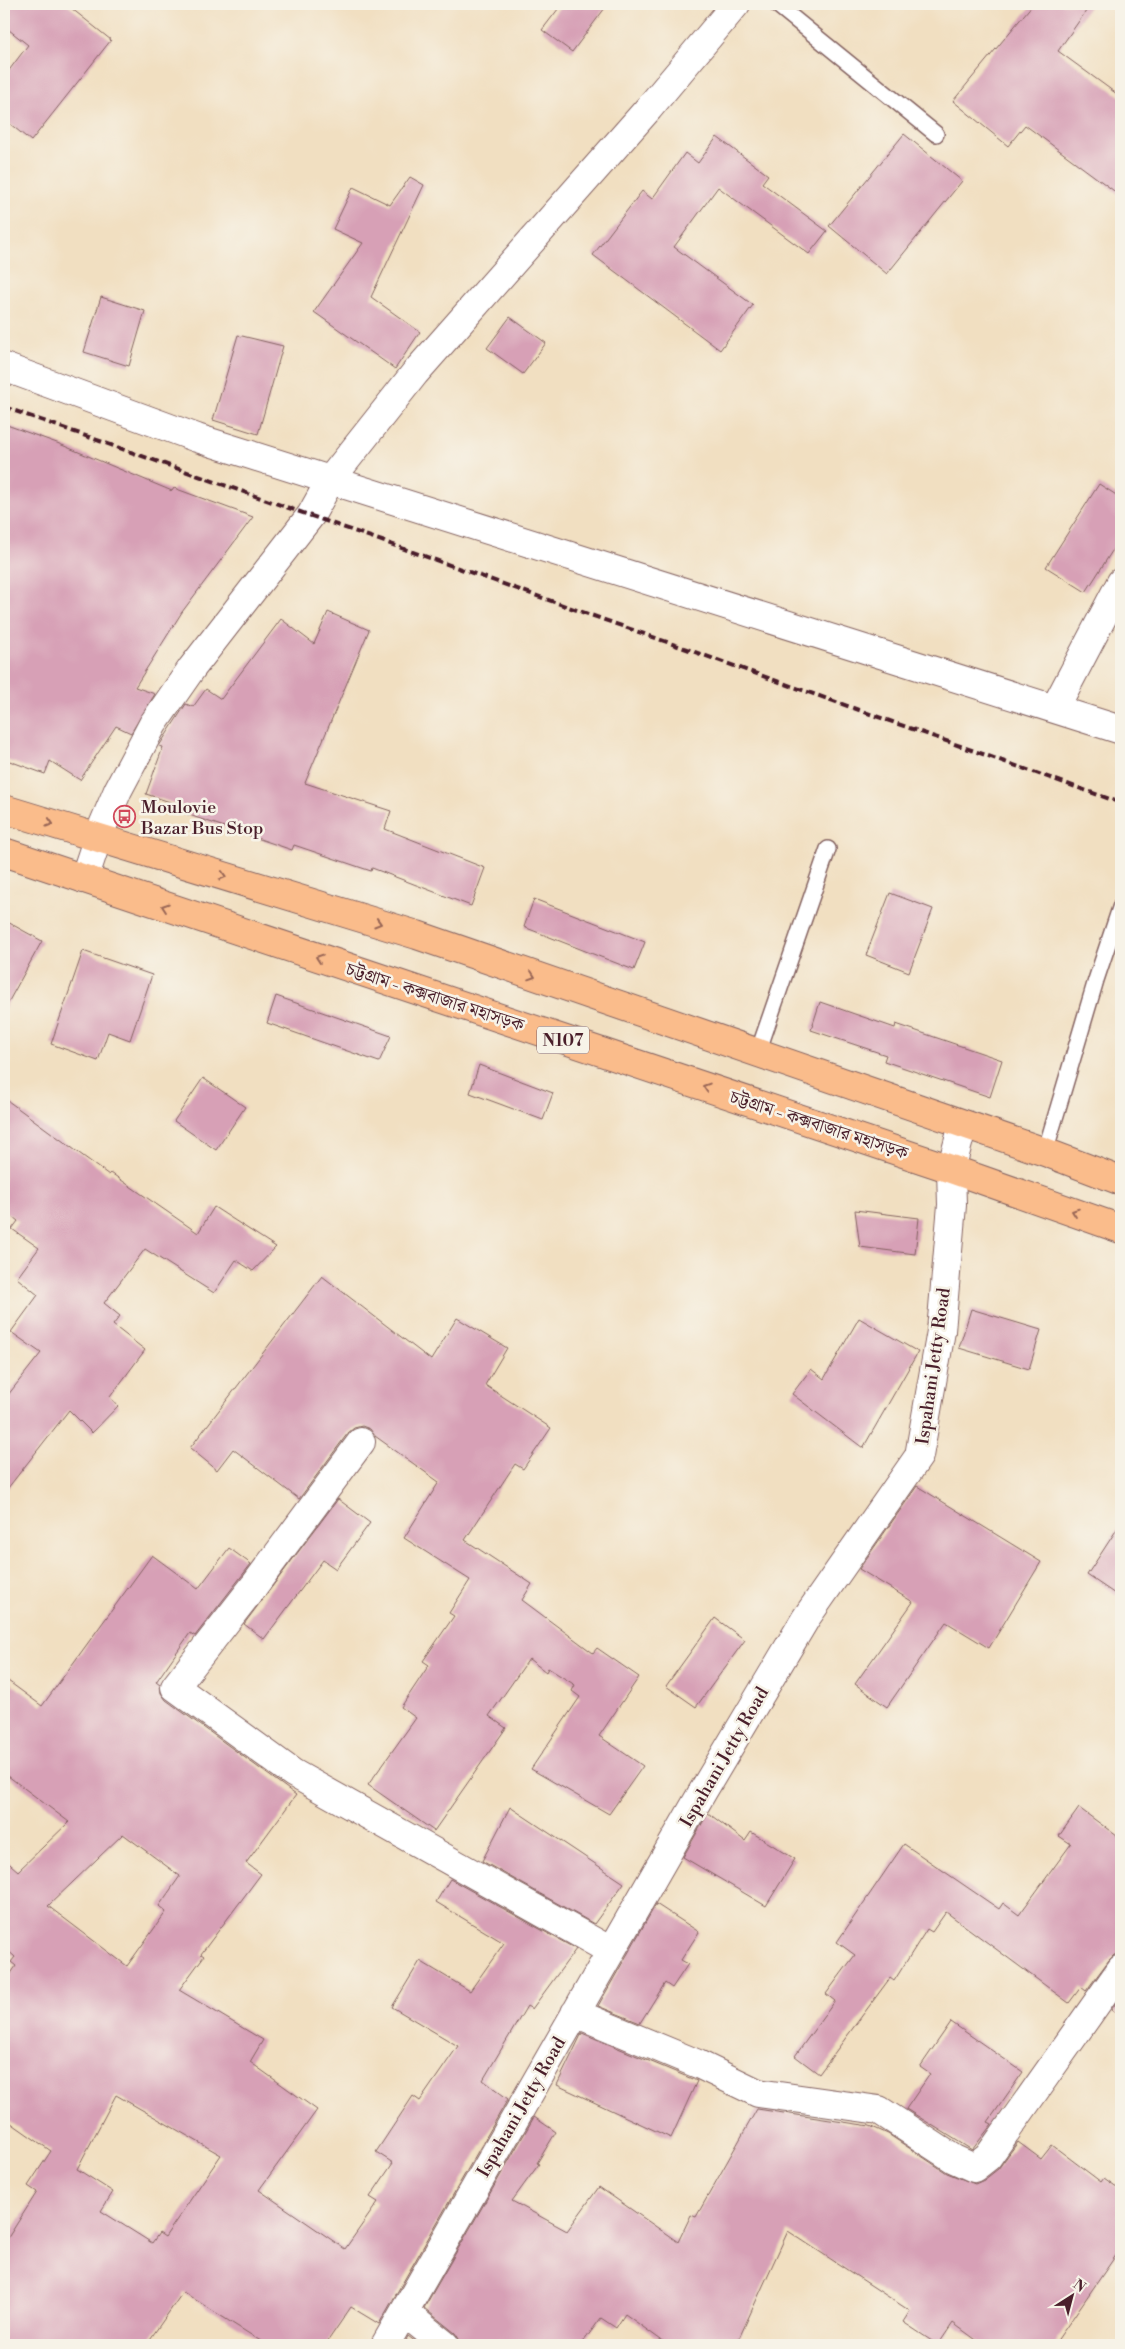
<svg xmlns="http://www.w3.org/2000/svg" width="1125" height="2349" viewBox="0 0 1125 2349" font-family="'Libre Bodoni','Noto Serif Bengali',serif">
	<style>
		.building { fill: #d7a0b6; fill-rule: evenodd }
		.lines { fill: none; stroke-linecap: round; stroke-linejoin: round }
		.service-casing { stroke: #846260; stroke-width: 18 }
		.minor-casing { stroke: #846260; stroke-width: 30 }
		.tertiary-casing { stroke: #846260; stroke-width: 30 }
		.trunk-casing { stroke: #846260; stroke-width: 30 }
		.service { stroke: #fff; stroke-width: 15 }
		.minor { stroke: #fff; stroke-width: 28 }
		.tertiary { stroke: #fff; stroke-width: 28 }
		.trunk { stroke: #fabc8b; stroke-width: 28 }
		.rail { stroke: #4a1f2b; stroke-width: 4; stroke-dasharray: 8 4; stroke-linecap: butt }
		.oneway { stroke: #996656 }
		.labels { text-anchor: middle; stroke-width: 5; stroke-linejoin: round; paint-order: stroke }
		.shield { fill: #f7f3e8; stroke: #7e5f64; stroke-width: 1 }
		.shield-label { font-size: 16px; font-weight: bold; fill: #4a1f2b }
		.poi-label { font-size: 18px; fill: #4a1f2b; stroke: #f7f3e8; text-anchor: start }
		.street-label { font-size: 18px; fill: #4a1f2b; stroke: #f7f3e8 }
	</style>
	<rect width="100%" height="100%" fill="#f7f3e8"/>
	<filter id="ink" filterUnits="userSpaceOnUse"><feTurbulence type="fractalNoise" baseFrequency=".02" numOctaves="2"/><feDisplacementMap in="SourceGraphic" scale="10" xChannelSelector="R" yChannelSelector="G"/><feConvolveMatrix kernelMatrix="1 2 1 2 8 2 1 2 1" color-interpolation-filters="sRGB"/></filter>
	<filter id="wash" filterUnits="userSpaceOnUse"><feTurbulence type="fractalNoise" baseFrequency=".0096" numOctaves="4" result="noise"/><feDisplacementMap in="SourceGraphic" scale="20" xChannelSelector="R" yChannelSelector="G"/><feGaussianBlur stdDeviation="1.12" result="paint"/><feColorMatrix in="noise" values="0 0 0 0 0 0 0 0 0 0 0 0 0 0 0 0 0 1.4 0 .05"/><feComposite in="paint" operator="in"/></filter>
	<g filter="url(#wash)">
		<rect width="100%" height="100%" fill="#f1dfc1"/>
		<g id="blocks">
			<!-- building -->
			<path class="building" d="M 4,4 L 66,4 L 111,40 L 31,141 L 4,119 L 4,77 L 28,45 L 4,26 Z
				M 562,4 L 608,4 L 572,52 L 542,30 Z
				M 1033,4 L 1091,4 L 1058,51 L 1121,97 L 1121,196 L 1025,125 L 1008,146 L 953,101 Z
				M 904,134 L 962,181 L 887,274 L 829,226 Z
				M 717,137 L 768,175 L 762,183 L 827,231 L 809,254 L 718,187 L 674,247 L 753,305 L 720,350 L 593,255 L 642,191 L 652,199 L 685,153 L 698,163 Z
				M 410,177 L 424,185 L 371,297 L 420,332 L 395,369 L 314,312 L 363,243 L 333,229 L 353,187 L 390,205 Z
				M 101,297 L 145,311 L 129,366 L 84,352 Z
				M 510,317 L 546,343 L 523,374 L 487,348 Z
				M 238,335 L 283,346 L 258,434 L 213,420 Z
				M 4,424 L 57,443 L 172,491 L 174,488 L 253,517 L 182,612 L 135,687 L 155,694 L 131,733 L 116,726 L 80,780 L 50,761 L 45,774 L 4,759 Z
				M 1099,484 L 1121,498 L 1121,537 L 1086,592 L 1046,567 Z
				M 328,612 L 369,630 L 305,783 L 391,811 L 385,829 L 485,868 L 471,906 L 372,868 L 371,871 L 294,845 L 292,850 L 186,814 L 188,808 L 146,794 L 163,747 L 159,746 L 186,704 L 193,707 L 206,689 L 221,699 L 281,619 L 314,644 Z
				M 890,893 L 933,909 L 909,972 L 866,955 Z
				M 534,899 L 645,942 L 634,970 L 524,927 Z
				M 4,920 L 42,941 L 4,1010 Z
				M 83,951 L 152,975 L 130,1040 L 108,1032 L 98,1061 L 51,1044 Z
				M 276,996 L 391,1036 L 379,1062 L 267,1023 Z
				M 820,1002 L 895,1028 L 896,1024 L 1002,1060 L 990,1097 L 884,1061 L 886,1055 L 811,1030 Z
				M 479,1065 L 553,1093 L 543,1120 L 470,1093 Z
				M 203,1078 L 245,1107 L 216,1150 L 174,1121 Z
				M 4,1098 L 109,1175 L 111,1173 L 198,1233 L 214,1207 L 276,1247 L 253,1271 L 236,1260 L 214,1293 L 145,1249 L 104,1303 L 120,1316 L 113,1325 L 145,1350 L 110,1397 L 118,1406 L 92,1433 L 69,1410 L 4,1493 L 4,1400 L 41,1353 L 11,1332 L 38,1295 L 17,1278 L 39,1248 L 12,1229 L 18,1221 L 4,1210 Z
				M 855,1210 L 919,1218 L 915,1254 L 860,1247 Z
				M 322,1276 L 431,1360 L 457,1318 L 507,1348 L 485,1385 L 551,1428 L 523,1469 L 515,1464 L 465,1540 L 532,1584 L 522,1600 L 593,1653 L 597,1648 L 639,1677 L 599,1736 L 643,1766 L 609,1814 L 531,1769 L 580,1697 L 572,1691 L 575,1685 L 548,1668 L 546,1672 L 529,1659 L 489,1716 L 506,1728 L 434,1831 L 368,1785 L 416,1718 L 401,1707 L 429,1665 L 423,1661 L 454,1616 L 449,1613 L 470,1580 L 404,1538 L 439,1482 L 375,1436 L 370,1429 L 362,1426 L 354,1428 L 348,1433 L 299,1499 L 233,1449 L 217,1470 L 190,1448 Z
				M 971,1309 L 1041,1330 L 1029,1369 L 959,1348 Z
				M 859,1318 L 918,1352 L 863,1448 L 792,1394 L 811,1369 L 824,1379 Z
				M 917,1486 L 1041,1562 L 989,1648 L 946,1622 L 887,1707 L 855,1684 L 913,1602 L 859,1569 Z
				M 338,1499 L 370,1523 L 336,1569 L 323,1560 L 264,1639 L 244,1624 Z
				M 1121,1523 L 1121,1598 L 1087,1575 Z
				M 229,1548 L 251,1564 L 195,1636 L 190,1633 L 156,1682 L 160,1685 L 161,1693 L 166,1700 L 296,1795 L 246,1863 L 261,1874 L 201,1954 L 204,1956 L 179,1990 L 263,2040 L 250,2062 L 317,2110 L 259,2190 L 345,2249 L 378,2202 L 370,2197 L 393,2163 L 376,2152 L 413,2096 L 420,2101 L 458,2046 L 392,2007 L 420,1961 L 470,1991 L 504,1943 L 436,1902 L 450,1879 L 576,1949 L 532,2009 L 527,2006 L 483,2080 L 508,2099 L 379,2324 L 351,2307 L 325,2345 L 267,2345 L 183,2292 L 146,2345 L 4,2345 L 4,2244 L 37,2192 L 28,2186 L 51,2151 L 4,2118 L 4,1984 L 16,1966 L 11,1962 L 15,1957 L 4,1947 L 4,1859 L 18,1871 L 69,1822 L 4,1773 L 4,1678 L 42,1706 L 152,1555 L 198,1589 ZM 123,1834 L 180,1876 L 159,1906 L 166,1912 L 127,1966 L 48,1906 ZM 116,2095 L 221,2155 L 165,2237 L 159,2233 L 152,2243 L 101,2211 L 113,2192 L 77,2169 Z
				M 715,1618 L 745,1640 L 696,1707 L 666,1686 Z
				M 510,1807 L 624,1883 L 594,1924 L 482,1861 Z
				M 1079,1808 L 1121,1839 L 1121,1954 L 1114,1955 L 1109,1960 L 1086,1991 L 1081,1987 L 1069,2003 L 946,1912 L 932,1932 L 927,1929 L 894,1981 L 890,1978 L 819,2074 L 795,2056 L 835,2001 L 826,1994 L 855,1955 L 837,1942 L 904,1844 L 999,1909 L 1003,1903 L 1019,1915 L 1071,1844 L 1059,1836 Z
				M 708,1813 L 745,1841 L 751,1832 L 795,1859 L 766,1906 L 683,1857 Z
				M 656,1904 L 699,1932 L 681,1960 L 688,1964 L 672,1988 L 665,1983 L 640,2023 L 598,2006 Z
				M 1121,1996 L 1121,2017 L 1111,2010 Z
				M 951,2022 L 1023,2072 L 988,2122 L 992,2124 L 972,2150 L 906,2109 L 930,2074 L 920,2067 Z
				M 582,2033 L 697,2081 L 671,2138 L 557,2085 Z
				M 757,2109 L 870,2126 L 888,2134 L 947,2173 L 975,2184 L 984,2180 L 998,2169 L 1018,2142 L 1041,2159 L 1052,2145 L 1101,2182 L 1104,2178 L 1121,2190 L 1121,2248 L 1054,2345 L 983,2345 L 953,2323 L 938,2345 L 903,2322 L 910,2311 L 788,2231 L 736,2345 L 668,2345 L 625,2314 L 616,2328 L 601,2318 L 581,2345 L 460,2345 L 459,2339 L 455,2333 L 424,2308 L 534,2117 L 556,2132 L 537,2163 L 539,2164 L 512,2201 L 567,2231 L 599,2187 L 678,2242 L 691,2215 L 696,2217 Z
				M 408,2336 L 420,2345 L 415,2345 L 406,2340 Z"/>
		</g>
	</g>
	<g filter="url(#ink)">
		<use href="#blocks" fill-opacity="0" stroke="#846260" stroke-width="1"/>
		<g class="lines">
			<defs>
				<path id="service" d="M 776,4 L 936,134
					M 757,1055 L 828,849
					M 1045,1152 L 1096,980 L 1121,905"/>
				<path id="minor" d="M 4,367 L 197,438 L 1121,730
					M 1055,708 L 1121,582
					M 361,1442 L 254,1586 L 175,1687 L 293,1773 L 611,1951
					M 575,2013 L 698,2064 L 758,2093 L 879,2110 L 954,2159 L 974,2168 L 988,2157 L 1121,1969
					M 385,2345 L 404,2312
					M 445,2345 L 404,2312 L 703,1791 L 806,1618 L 919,1456 L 941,1331 L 952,1205 L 951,1169 L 963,1125"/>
				<path id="tertiary" d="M 84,879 L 98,837 L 118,790 L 153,724 L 192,668 L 311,515 L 331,479 L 415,373 L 649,108 L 736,4"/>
				<path id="trunk" d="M 4,809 L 417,935 L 1045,1152 L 1121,1181
					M 4,852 L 951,1169 L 1121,1229"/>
			</defs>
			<!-- service casing -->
			<use href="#service" class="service-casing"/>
			<!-- minor casing -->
			<use href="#minor" class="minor-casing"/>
			<!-- tertiary casing -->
			<use href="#tertiary" class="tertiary-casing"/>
			<!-- trunk casing -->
			<use href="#trunk" class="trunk-casing"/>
			<!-- service -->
			<use href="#service" class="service"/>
			<!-- minor -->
			<use href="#minor" class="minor"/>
			<!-- tertiary -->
			<use href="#tertiary" class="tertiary"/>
			<!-- trunk -->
			<use href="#trunk" class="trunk"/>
			<!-- rail -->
			<path class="rail" d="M 4,407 L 1121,803"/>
		</g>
		<!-- one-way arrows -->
		<defs><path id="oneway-chevron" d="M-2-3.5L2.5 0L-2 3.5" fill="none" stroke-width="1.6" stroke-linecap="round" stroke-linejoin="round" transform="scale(1.25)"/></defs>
		<g class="oneway">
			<use href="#oneway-chevron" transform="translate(50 823) rotate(17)"/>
			<use href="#oneway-chevron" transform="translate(223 876) rotate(17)"/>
			<use href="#oneway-chevron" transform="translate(165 907) rotate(-161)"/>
			<use href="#oneway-chevron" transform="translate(378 923) rotate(17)"/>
			<use href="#oneway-chevron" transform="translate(319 958) rotate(-161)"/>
			<use href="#oneway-chevron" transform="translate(532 976) rotate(19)"/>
			<use href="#oneway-chevron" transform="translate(706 1087) rotate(-162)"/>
			<use href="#oneway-chevron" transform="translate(1075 1212) rotate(-161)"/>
		</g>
	</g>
	<!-- icons -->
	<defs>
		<symbol id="bus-ring" viewBox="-11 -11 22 22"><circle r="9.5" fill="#f7f3e8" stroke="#d1495b" stroke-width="1.5"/><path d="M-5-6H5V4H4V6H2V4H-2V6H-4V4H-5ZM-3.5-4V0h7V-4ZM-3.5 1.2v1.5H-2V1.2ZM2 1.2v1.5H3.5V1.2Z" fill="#d1495b"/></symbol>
	</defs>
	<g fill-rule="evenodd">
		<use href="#bus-ring" x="112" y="804" width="25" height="25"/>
	</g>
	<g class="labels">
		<!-- shield labels -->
		<rect class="shield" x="537" y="1026.5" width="52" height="27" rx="4"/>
		<g class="shield-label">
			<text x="563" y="1046">N107</text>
		</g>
		<!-- poi labels -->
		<g class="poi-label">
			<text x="141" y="813">Moulovie<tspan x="141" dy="21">Bazar Bus Stop</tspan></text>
		</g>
		<!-- street labels -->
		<g class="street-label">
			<text transform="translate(435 997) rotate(18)" y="6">চট্টগ্রাম - কক্সবাজার মহাসড়ক</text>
			<text transform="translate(819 1125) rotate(18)" y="6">চট্টগ্রাম - কক্সবাজার মহাসড়ক</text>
			<text transform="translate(933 1366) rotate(-82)" y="6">Ispahani Jetty Road</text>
			<text transform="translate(724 1757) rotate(-60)" y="6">Ispahani Jetty Road</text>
			<text transform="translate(521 2107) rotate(-60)" y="6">Ispahani Jetty Road</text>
		</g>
	</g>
	<!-- margin -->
	<rect width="1125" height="2349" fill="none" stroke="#f7f3e8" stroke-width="20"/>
	<!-- north arrow -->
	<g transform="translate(1072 2296) rotate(36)" stroke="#f7f3e8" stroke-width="4" paint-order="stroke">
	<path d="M0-4L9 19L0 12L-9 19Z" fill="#4a1f2b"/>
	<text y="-8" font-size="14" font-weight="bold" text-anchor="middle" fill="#4a1f2b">N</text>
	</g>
</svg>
